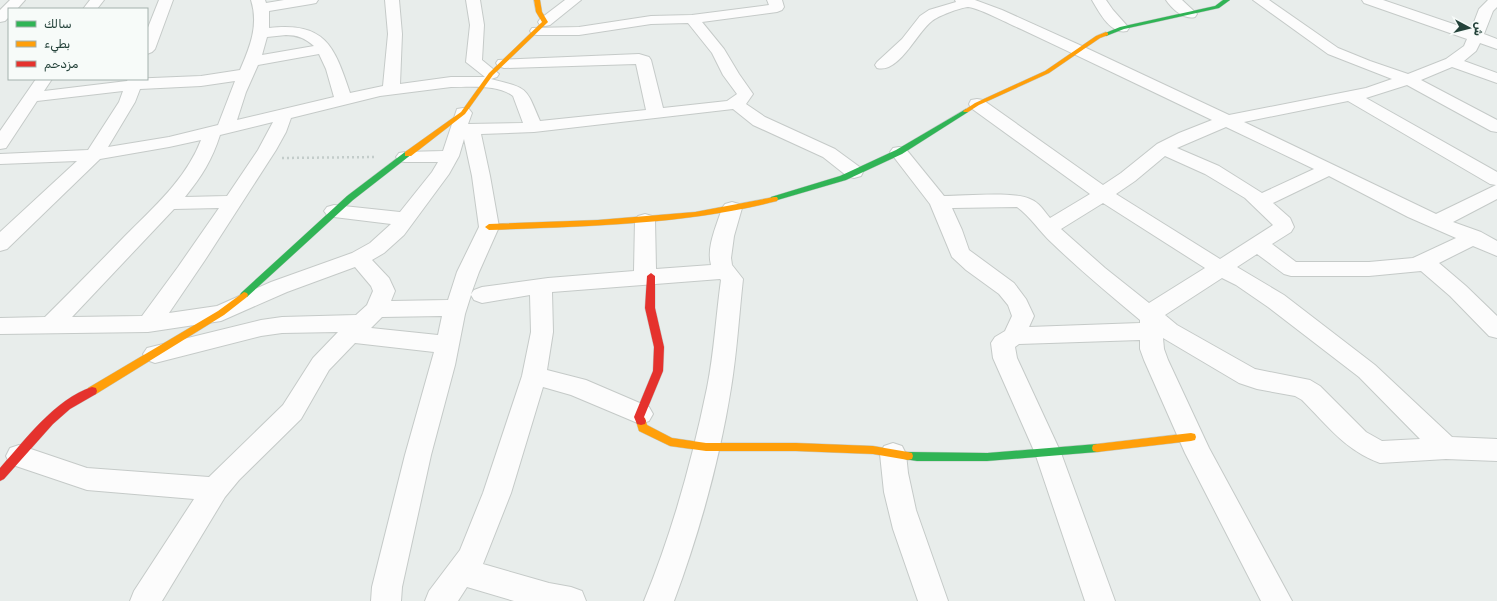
<svg xmlns="http://www.w3.org/2000/svg" width="1497" height="601" viewBox="0 0 1497 601" font-family="Rubik,'Noto Sans Arabic',sans-serif">
	<style>
		.lines { fill: none; stroke-linecap: round; stroke-linejoin: round }
		.street-casing { stroke: #c5cac8; stroke-width: 2 }
		.fast-casing { stroke: #c3cbc8; stroke-width: 1 }
		.slow-casing { stroke: #c3cbc8; stroke-width: 1 }
		.jam-casing { stroke: #c3cbc8; stroke-width: 1 }
		.path { stroke: #c3ccca; stroke-width: 2.5; stroke-dasharray: 2 3; stroke-linecap: butt }
		.street { fill: #fcfcfc; fill-rule: evenodd }
		.fast { fill: #30b455; fill-rule: evenodd }
		.slow { fill: #ff9f0a; fill-rule: evenodd }
		.jam { fill: #e5322d; fill-rule: evenodd }
	</style>
	<rect width="100%" height="100%" fill="#e8edeb"/>
	<g class="lines">
		<defs>
			<path id="street" d="M 10,0 L 25,0 L 17,9 L 9,9 L 9,17 L 5,21 L 0,22 L 0,10 Z
				M 90,0 L 104,0 L 97,9 L 83,9 Z
				M 159,0 L 173,0 L 155,49 L 152,52 L 147,54 L 147,30 Z
				M 251,0 L 265,0 L 266,3 L 284,0 L 318,0 L 316,3 L 311,4 L 269,11 L 269,28 C 325,22 334,45 350,93 L 383,86 L 388,34 L 385,0 L 399,0 L 402,34 L 400,84 L 451,77 L 485,77 L 466,62 L 470,25 L 466,0 L 480,0 L 484,25 L 482,60 L 499,74 L 497,77 L 491,79 C 529,89 525,86 540,121 L 646,110 L 636,64 L 504,68 L 498,66 L 496,63 L 498,60 L 639,54 L 649,57 L 651,60 L 663,108 L 727,101 L 737,94 L 723,75 L 712,53 L 688,23 L 651,24 L 579,35 L 537,35 L 532,34 L 530,31 L 532,28 L 579,27 L 651,16 L 692,15 L 769,5 L 767,0 L 782,0 L 784,7 L 782,10 L 777,12 L 702,22 L 724,49 L 739,74 L 753,94 L 746,104 L 765,117 L 835,149 L 861,168 L 863,172 L 861,176 L 854,178 L 847,176 L 823,157 L 753,125 L 733,109 L 534,132 L 481,134 L 490,176 L 499,227 L 479,272 L 471,294 L 474,290 L 482,287 L 548,278 L 634,271 L 635,220 L 638,216 L 645,214 L 652,216 L 655,220 L 656,269 L 711,265 C 706,247 717,225 722,208 L 725,204 L 732,202 L 739,204 L 742,208 L 734,236 L 731,258 L 732,265 L 743,279 C 739,315 737,352 731,388 C 720,458 699,534 674,601 L 644,601 C 672,533 692,461 707,388 C 714,353 716,316 721,280 L 720,279 L 552,292 L 553,332 L 547,370 L 586,380 L 649,407 L 653,414 L 649,421 L 640,424 L 571,395 L 543,387 L 511,493 L 483,564 L 549,583 L 571,587 L 582,591 L 586,601 L 514,601 L 467,587 L 458,601 L 425,601 L 429,591 L 460,550 L 483,493 L 522,376 L 531,332 L 530,295 L 482,303 L 474,300 L 471,295 L 465,314 L 455,365 L 431,455 L 402,587 L 401,601 L 371,601 L 372,587 L 405,455 L 434,352 L 355,343 L 329,370 L 301,419 L 239,480 L 225,497 L 162,601 L 130,601 L 134,591 L 194,499 L 87,490 L 10,464 L 6,456 L 10,448 L 19,445 L 87,468 L 209,477 L 283,405 L 313,358 L 338,332 L 282,333 L 261,336 L 155,363 L 147,360 L 143,354 L 147,348 L 261,320 L 282,317 L 356,315 L 367,305 L 373,291 L 371,286 L 355,267 L 287,292 L 221,321 L 148,332 L 0,334 L 0,318 L 45,317 C 72,290 98,264 124,237 C 154,207 186,179 201,140 L 169,147 L 100,159 L 7,249 L 0,251 L 0,232 L 77,161 L 0,164 L 0,154 L 88,150 L 119,102 L 123,91 L 37,101 L 6,148 L 0,149 L 0,131 L 36,79 L 52,79 L 44,91 L 127,81 L 128,79 L 201,76 L 240,70 C 250,47 259,25 251,0 ZM 286,35 C 297,35 305,38 314,46 L 262,55 L 267,37 ZM 319,54 L 326,69 L 334,97 L 237,120 L 246,92 L 258,65 ZM 235,81 L 218,125 L 169,137 L 108,147 L 135,102 L 140,89 L 201,86 ZM 451,87 C 469,87 498,84 513,96 L 523,123 L 468,124 L 472,113 L 469,109 L 463,108 L 457,109 L 443,151 L 405,152 L 399,153 L 396,157 L 399,161 L 405,162 L 438,162 L 432,172 L 400,212 L 334,205 L 327,207 L 324,211 L 327,215 L 334,217 L 391,224 L 370,243 L 352,253 L 271,282 L 217,306 L 169,313 L 205,260 L 276,150 L 286,132 L 291,118 L 380,96 ZM 273,122 L 258,150 L 227,196 L 185,197 C 202,176 212,160 220,135 ZM 464,139 L 472,176 L 479,227 L 457,272 L 448,300 L 391,301 L 395,291 L 389,278 L 372,260 L 384,253 L 404,235 L 449,174 L 459,156 ZM 219,208 L 178,267 L 142,316 L 72,317 L 174,209 ZM 442,316 L 438,335 L 371,328 L 382,317 Z
				M 565,0 L 581,0 L 550,25 L 545,26 L 540,25 L 538,22 L 540,19 Z
				M 955,0 L 975,0 L 1002,10 L 1084,47 L 1229,115 L 1366,88 L 1392,79 L 1328,54 L 1253,0 L 1269,0 L 1338,48 L 1370,61 L 1408,74 L 1446,59 L 1464,46 L 1467,39 L 1364,3 L 1362,0 L 1383,0 L 1471,30 L 1479,9 L 1488,0 L 1497,0 L 1497,7 L 1493,11 L 1484,34 L 1497,39 L 1497,49 L 1480,43 L 1476,51 L 1464,61 L 1497,73 L 1497,83 L 1452,67 L 1421,80 L 1497,120 L 1497,132 L 1491,131 L 1407,85 L 1366,98 L 1497,172 L 1497,199 L 1453,222 L 1481,232 L 1497,241 L 1497,256 L 1473,246 L 1439,263 L 1466,286 L 1497,316 L 1497,338 L 1489,336 L 1450,296 L 1421,271 L 1369,276 L 1291,276 L 1284,274 L 1257,254 L 1237,267 L 1284,295 L 1375,365 L 1452,437 L 1497,439 L 1497,461 L 1446,459 L 1380,463 C 1346,451 1327,425 1302,400 L 1295,396 L 1257,389 L 1239,383 L 1163,338 L 1164,349 L 1168,360 L 1209,448 L 1292,601 L 1261,601 L 1185,453 L 1144,360 L 1140,349 L 1140,340 L 1019,344 L 1015,347 L 1017,358 L 1061,453 L 1115,601 L 1085,601 L 1035,453 L 993,358 L 991,343 L 995,337 L 1005,331 L 1012,316 L 1008,305 L 999,294 L 966,270 L 952,257 L 930,204 L 890,152 L 893,148 L 899,147 L 905,148 L 944,196 C 965,196 1013,191 1030,199 C 1039,202 1044,211 1050,218 L 1090,194 L 971,108 L 969,104 L 971,100 L 977,99 L 983,100 L 1103,185 L 1121,173 L 1157,144 L 1179,133 L 1212,120 C 1149,90 1085,59 1021,29 C 1011,25 977,7 968,7 C 959,8 938,16 932,21 C 917,32 899,74 877,68 L 875,65 L 877,62 L 902,39 L 920,16 L 929,10 L 956,2 ZM 1348,101 L 1490,184 L 1496,185 L 1436,214 L 1244,122 ZM 1226,127 L 1314,169 L 1262,193 L 1219,166 L 1177,148 ZM 1165,156 L 1205,174 L 1245,198 L 1273,225 L 1220,259 L 1116,194 L 1135,181 ZM 1329,176 L 1408,217 L 1456,238 L 1413,258 L 1369,262 L 1296,262 L 1272,244 L 1291,232 L 1294,227 L 1290,218 L 1273,203 ZM 1103,203 L 1205,268 L 1149,303 L 1105,268 L 1061,229 ZM 1017,207 C 1030,216 1040,232 1052,243 C 1080,270 1110,295 1140,320 L 1140,323 L 1029,327 L 1034,316 L 1026,299 L 1014,283 L 969,250 L 962,230 L 952,208 ZM 1222,278 L 1236,285 L 1268,307 L 1359,377 L 1420,439 L 1382,441 L 1366,432 L 1320,386 L 1310,380 L 1255,369 L 1177,325 L 1165,315 Z
				M 1092,0 L 1106,0 L 1113,10 L 1129,28 L 1127,31 C 1111,35 1099,12 1092,0 Z
				M 1166,0 L 1182,0 L 1197,14 L 1195,17 C 1184,20 1172,9 1166,0 Z
				M 893,443 L 902,446 L 906,454 L 908,473 L 916,510 L 948,601 L 918,601 L 893,529 L 884,492 L 880,454 L 884,446 Z"/>
			<path id="fast" d="M 1223,0 L 1230,0 L 1219,8 L 1124,29 L 1106,36 L 1103,34 L 1120,27 L 1215,6 Z
				M 966,109 L 968,110 L 968,112 L 902,154 L 846,180 L 774,201 L 770,199 L 771,197 L 840,176 L 896,150 Z
				M 405,152 L 411,152 L 412,154 L 353,200 L 247,297 L 241,297 L 240,295 L 241,293 L 347,196 Z
				M 1097,444 L 1101,445 L 1102,448 L 1101,451 L 1097,452 L 987,461 L 917,461 L 904,459 L 903,456 L 904,453 L 908,452 L 987,453 Z"/>
			<path id="slow" d="M 534,0 L 540,0 L 542,12 L 548,22 L 547,23 L 493,75 L 465,114 L 411,156 L 405,156 L 405,152 L 461,112 L 489,73 L 542,22 L 536,12 Z
				M 1106,32 L 1108,33 L 1108,35 L 1100,38 L 1049,73 L 979,105 L 968,112 L 964,112 L 963,111 L 975,103 L 1045,71 L 1096,36 Z
				M 774,197 L 777,197 L 778,199 L 777,201 C 683,225 586,226 489,230 L 485,227 L 489,224 L 598,220 L 695,212 Z
				M 244,292 L 247,293 L 248,295 L 247,297 L 224,315 L 96,394 L 92,395 L 88,394 L 87,391 L 88,388 L 218,311 Z
				M 641,417 L 645,418 L 647,425 L 672,438 L 706,443 L 796,443 L 873,446 L 908,452 L 912,453 L 913,456 L 912,459 L 908,460 L 873,454 L 796,451 L 706,451 L 670,446 L 639,431 L 636,421 L 637,418 Z
				M 1191,433 L 1195,434 L 1196,437 L 1195,440 L 1191,441 L 1097,452 L 1093,451 L 1092,448 L 1093,445 L 1097,444 Z"/>
			<path id="jam" d="M 651,273 L 655,276 L 655,308 L 664,347 L 663,371 L 644,417 L 646,421 L 645,424 L 641,425 L 637,424 L 634,417 L 653,371 L 654,347 L 645,308 L 647,276 Z
				M 92,387 L 96,388 L 97,391 L 96,394 L 70,409 L 53,424 L 4,479 L 0,481 L 0,468 C 25,440 55,399 92,387 Z"/>
		</defs>
		<!-- street casing -->
		<use href="#street" class="street-casing"/>
		<!-- fast casing -->
		<use href="#fast" class="fast-casing"/>
		<!-- slow casing -->
		<use href="#slow" class="slow-casing"/>
		<!-- jam casing -->
		<use href="#jam" class="jam-casing"/>
		<!-- path -->
		<path class="path" d="M 282,158 L 377,157"/>
		<!-- street -->
		<use href="#street" class="street"/>
		<!-- fast -->
		<use href="#fast" class="fast"/>
		<!-- slow -->
		<use href="#slow" class="slow"/>
		<!-- jam -->
		<use href="#jam" class="jam"/>
	</g>
	<!-- legend -->
	<rect x="8" y="8" width="140" height="72" fill="#f7fbf9" stroke="#a3b1ad"/>
	<rect x="16" y="21" width="20" height="6" fill="#30b455" stroke="#a3b1ad"/>
	<text x="44" y="28" font-size="12" fill="#24423a">سالك</text>
	<rect x="16" y="41" width="20" height="6" fill="#ff9f0a" stroke="#a3b1ad"/>
	<text x="44" y="48" font-size="12" fill="#24423a">بطيء</text>
	<rect x="16" y="61" width="20" height="6" fill="#e5322d" stroke="#a3b1ad"/>
	<text x="44" y="68" font-size="12" fill="#24423a">مزدحم</text>
	<!-- north arrow -->
	<g transform="translate(1469 28) rotate(97)" stroke="#f7fbf9" stroke-width="3" paint-order="stroke">
	<path d="M0-3L7 15L0 10L-7 15Z" fill="#24423a"/>
	<text y="-6" font-size="11" font-weight="bold" text-anchor="middle" fill="#24423a">ش</text>
	</g>
</svg>
